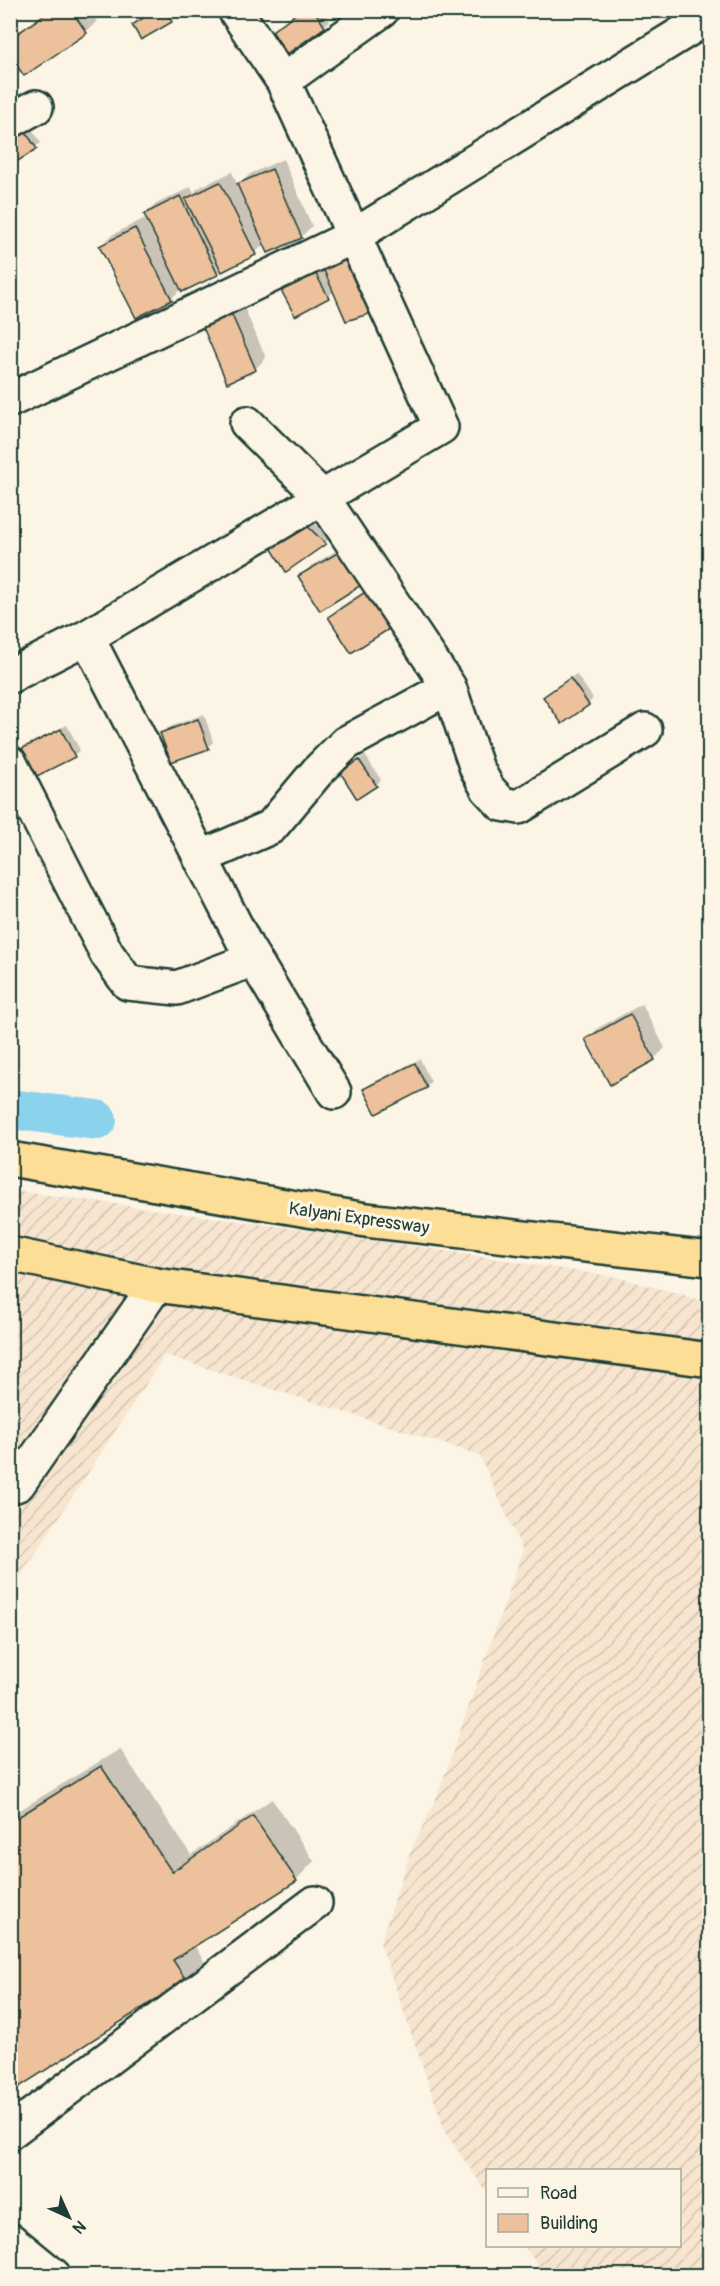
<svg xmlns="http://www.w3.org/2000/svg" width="720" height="2286" viewBox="0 0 720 2286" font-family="Pangolin,sans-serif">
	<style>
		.industrial { fill: url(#industrial-furrows) }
		.shadow { fill: #0003 }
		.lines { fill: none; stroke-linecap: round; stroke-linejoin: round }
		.canal { stroke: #8bd2ed; stroke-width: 40 }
		.building { fill: #ecc19c; stroke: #1f3d34; stroke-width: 1.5 }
		.minor-casing { stroke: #1f3d34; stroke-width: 38 }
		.highway-casing { stroke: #1f3d34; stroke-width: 38 }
		.minor { stroke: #fcf5e5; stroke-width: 33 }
		.highway { stroke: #fcde96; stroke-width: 33 }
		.labels { text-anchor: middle; stroke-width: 6; stroke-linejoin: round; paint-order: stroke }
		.street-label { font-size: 18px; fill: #1f3d34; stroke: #fcf5e5 }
	</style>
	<defs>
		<pattern id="industrial-furrows" width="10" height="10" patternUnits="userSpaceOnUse" patternTransform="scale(1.5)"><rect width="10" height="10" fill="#f7e5cf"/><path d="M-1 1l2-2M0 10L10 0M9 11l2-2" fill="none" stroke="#d3c5b2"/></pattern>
	</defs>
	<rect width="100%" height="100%" fill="#fcf5e5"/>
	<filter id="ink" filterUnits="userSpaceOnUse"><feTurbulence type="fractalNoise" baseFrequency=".0167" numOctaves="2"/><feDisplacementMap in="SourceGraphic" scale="12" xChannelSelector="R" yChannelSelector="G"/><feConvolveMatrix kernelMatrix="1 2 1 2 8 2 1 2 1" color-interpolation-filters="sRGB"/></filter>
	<g filter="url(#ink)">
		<!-- industrial -->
		<path class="industrial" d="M 11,1190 L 313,1231 L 617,1277 L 709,1302 L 709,2275 L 545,2275 L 524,2246 L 680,2246 L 680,2170 L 488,2170 L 487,2193 L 445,2132 L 380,1943 L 410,1853 L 438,1794 L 523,1551 L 479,1455 L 165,1355 L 11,1591 Z"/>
		<!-- shadow -->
		<path class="shadow" d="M 48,10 L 89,10 L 97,21 L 86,32 L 10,53 L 10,38 Z
			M 155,10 L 174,10 L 177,15 L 171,21 L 134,25 Z
			M 301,10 L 322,10 L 330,21 L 324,26 L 274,31 Z
			M 23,115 L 41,143 L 10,165 Z
			M 283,159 L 312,226 L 302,236 L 269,251 L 265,243 L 255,253 L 222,269 L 217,273 L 182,288 L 171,299 L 101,246 L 112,235 L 147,217 L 145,215 L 156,204 L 191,187 L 194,193 L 198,188 L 232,172 L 238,186 L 250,174 Z
			M 367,244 L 334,291 L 328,297 L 296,314 L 276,277 Z
			M 236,289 L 266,358 L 255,369 L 198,312 Z
			M 310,519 L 331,538 L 287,570 L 277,540 Z
			M 357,538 L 376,570 L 300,577 L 311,566 Z
			M 385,578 L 396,623 L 330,617 L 341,606 Z
			M 576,674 L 593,698 L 588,704 L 545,697 Z
			M 204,714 L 213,742 L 208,747 L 162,733 L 167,728 Z
			M 67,725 L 80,750 L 74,755 L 19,751 L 24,746 Z
			M 365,755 L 381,780 L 376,785 L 342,772 Z
			M 642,1004 L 665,1048 L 654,1059 L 587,1039 L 598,1028 Z
			M 420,1059 L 431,1082 L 426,1087 L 365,1089 L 370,1084 Z
			M 120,1749 L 191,1855 L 272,1799 L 314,1861 L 296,1880 L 194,1945 L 204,1961 L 185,1979 L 10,2091 L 10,1816 Z"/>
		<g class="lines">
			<!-- canal -->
			<path class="canal" d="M 10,1109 L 97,1120"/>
		</g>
		<!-- building -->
		<path class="building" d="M 51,10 L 71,10 L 87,33 L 24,76 L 10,56 L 10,39 Z
			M 156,10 L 166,10 L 172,22 L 141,40 L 132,25 Z
			M 301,10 L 314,10 L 325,27 L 287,54 L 272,31 Z
			M 17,119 L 37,149 L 10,166 L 10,123 Z
			M 272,169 L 302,238 L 268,253 L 237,184 Z
			M 220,182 L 256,255 L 222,272 L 185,199 Z
			M 180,196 L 218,275 L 182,292 L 144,214 Z
			M 135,228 L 172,300 L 136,318 L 99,246 Z
			M 356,254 L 375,312 L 346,321 L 323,268 Z
			M 307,258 L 329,298 L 295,316 L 274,277 Z
			M 225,299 L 256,370 L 227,383 L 196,311 Z
			M 304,523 L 326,544 L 286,572 L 270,546 Z
			M 346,548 L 366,582 L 320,611 L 298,576 Z
			M 373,587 L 397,624 L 351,653 L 328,617 Z
			M 570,678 L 589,705 L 562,724 L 543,697 Z
			M 198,719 L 209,749 L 171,762 L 160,733 Z
			M 61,729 L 75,757 L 31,779 L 17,751 Z
			M 359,760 L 377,786 L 357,799 L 340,772 Z
			M 630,1014 L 655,1060 L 610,1085 L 585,1039 Z
			M 415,1063 L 427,1088 L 376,1114 L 363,1089 Z
			M 101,1766 L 172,1872 L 253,1816 L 297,1881 L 173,1960 L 186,1980 L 10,2093 L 10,1822 Z"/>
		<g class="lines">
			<defs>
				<path id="minor" d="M 283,81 L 382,10
					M 10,121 L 36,107
					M 10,400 L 354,236 L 697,24
					M 247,423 L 322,497 L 449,687 L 477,769 L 488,789 L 502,804 L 519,807 L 645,730
					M 87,637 L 246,946 L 334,1092
					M 10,676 L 87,637 L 441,427 L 283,81 L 235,10
					M 10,763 L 107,954 L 128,983 L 177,988 L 254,959
					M 200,858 L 271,827 L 317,772 L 346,743 L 449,687
					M 10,1487 L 18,1484 L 156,1285
					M 10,2132 L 315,1903
					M 10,2240 L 54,2276"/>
				<path id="highway" d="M 10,1159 L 366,1220 L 710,1259
					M 10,1254 L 156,1285 L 710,1360"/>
			</defs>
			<!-- minor casing -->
			<use href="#minor" class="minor-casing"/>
			<!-- highway casing -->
			<use href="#highway" class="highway-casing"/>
			<!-- minor -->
			<use href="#minor" class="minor"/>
			<!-- highway -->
			<use href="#highway" class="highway"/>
		</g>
	</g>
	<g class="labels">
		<!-- street labels -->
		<g class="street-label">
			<text transform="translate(359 1218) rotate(8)" y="6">Kalyani Expressway</text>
		</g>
	</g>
	<!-- margin -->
	<rect width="720" height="2286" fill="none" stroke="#fcf5e5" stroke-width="36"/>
	<rect x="18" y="18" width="684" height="2250" fill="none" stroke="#1f3d34" stroke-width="2" filter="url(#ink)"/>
	<!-- legend -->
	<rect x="486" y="2169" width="195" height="78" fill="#fcf5e5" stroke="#a4ab9e" stroke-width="1.5"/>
	<rect x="498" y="2188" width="30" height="9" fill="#fcf5e5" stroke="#a4ab9e" stroke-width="1.5"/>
	<text x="540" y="2199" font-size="18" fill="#1f3d34">Road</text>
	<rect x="498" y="2214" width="30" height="18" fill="#ecc19c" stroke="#a4ab9e" stroke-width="1.5"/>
	<text x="540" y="2229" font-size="18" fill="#1f3d34">Building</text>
	<!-- north arrow -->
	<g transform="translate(69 2217) rotate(135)" stroke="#fcf5e5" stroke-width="4.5" paint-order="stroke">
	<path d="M0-4.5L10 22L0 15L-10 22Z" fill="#1f3d34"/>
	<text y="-9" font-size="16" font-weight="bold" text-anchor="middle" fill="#1f3d34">N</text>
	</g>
</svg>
